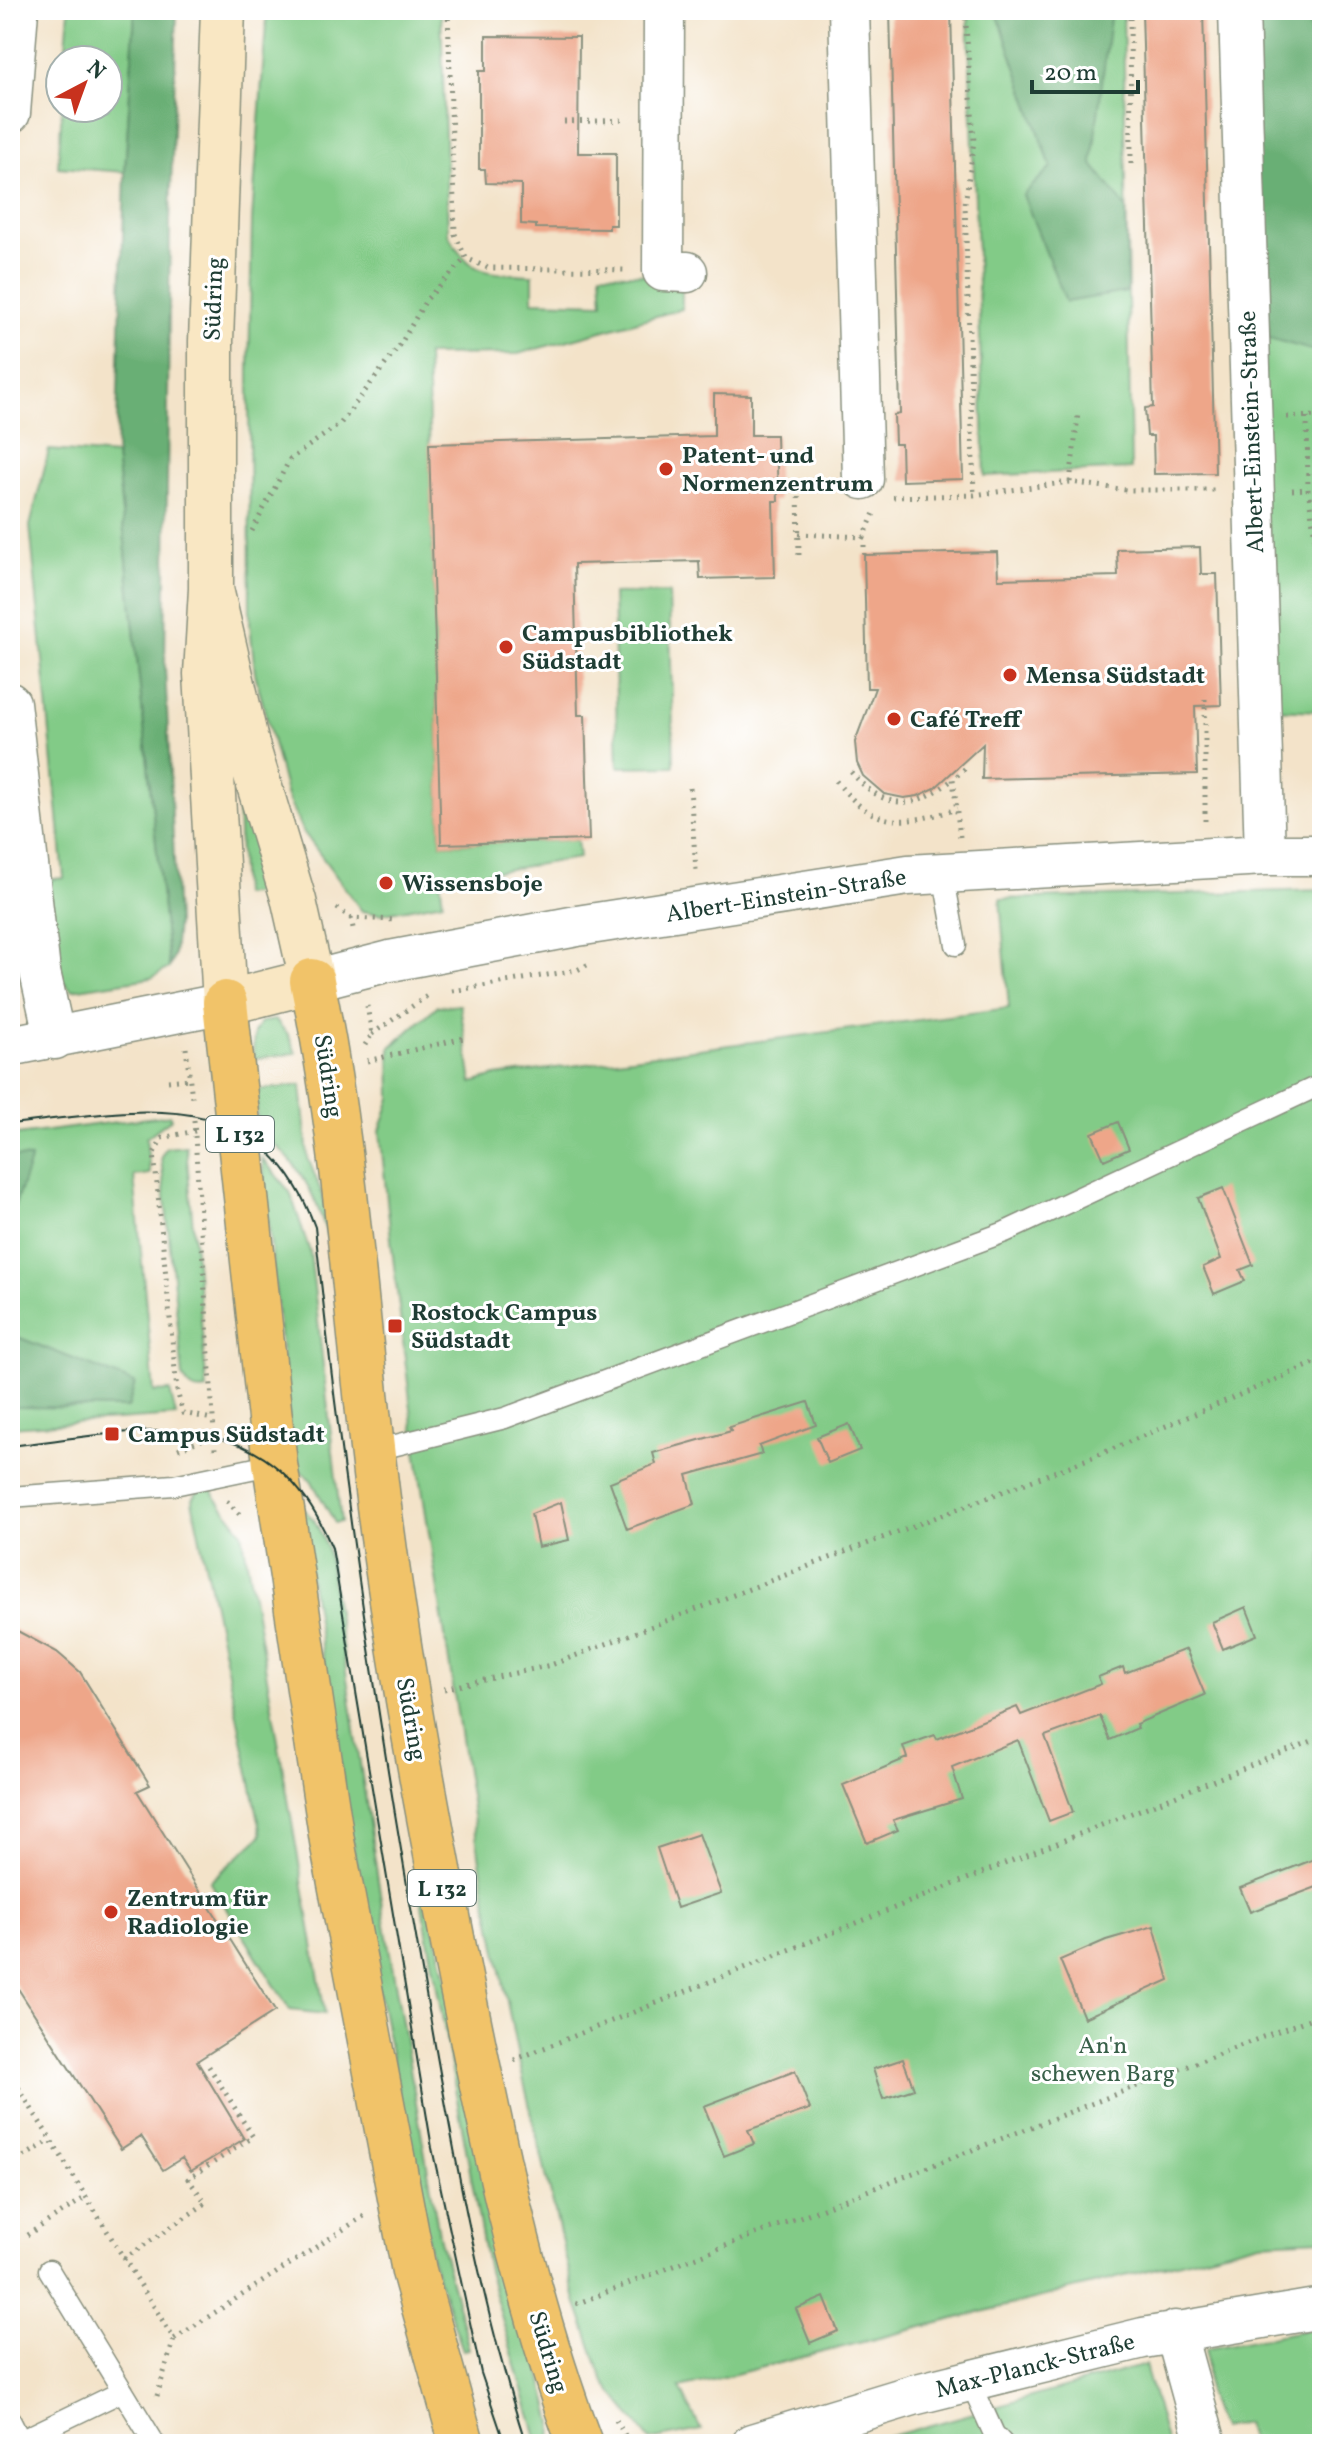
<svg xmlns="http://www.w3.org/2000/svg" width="1332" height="2454" viewBox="0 0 1332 2454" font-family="Vollkorn,serif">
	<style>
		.green { fill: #82cb87; stroke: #50845e; stroke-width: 2 }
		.forest { fill: #69af74; stroke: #447654; stroke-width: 2 }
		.building { fill: #eea689 }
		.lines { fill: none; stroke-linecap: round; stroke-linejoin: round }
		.lane-casing { stroke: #89907e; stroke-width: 23 }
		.street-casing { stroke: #89907e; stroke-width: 43 }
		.secondary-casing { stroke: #89907e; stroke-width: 47 }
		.primary-casing { stroke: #89907e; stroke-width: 47 }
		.path { stroke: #89907e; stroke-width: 5; stroke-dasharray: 2 6; stroke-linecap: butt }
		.lane { stroke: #fff; stroke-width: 20 }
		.street { stroke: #fff; stroke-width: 40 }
		.secondary { stroke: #f9e7c3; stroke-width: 44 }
		.primary { stroke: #f1c369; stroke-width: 44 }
		.tram { stroke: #1f3d34; stroke-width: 2 }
		.poi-dot { fill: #c8321e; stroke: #fff; stroke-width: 3 }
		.labels { text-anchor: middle; stroke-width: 6; stroke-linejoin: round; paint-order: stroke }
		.shield { fill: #fff; stroke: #627771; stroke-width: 2 }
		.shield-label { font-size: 22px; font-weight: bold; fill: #1f3d34 }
		.street-label { font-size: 24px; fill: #1f3d34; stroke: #fff }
		.poi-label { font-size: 24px; font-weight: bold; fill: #1f3d34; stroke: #fff; text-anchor: start }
		.park-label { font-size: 24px; fill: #386049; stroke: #fff }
	</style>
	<rect width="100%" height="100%" fill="#fff"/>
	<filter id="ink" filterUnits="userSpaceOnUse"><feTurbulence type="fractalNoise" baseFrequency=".0125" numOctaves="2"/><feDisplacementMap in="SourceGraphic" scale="16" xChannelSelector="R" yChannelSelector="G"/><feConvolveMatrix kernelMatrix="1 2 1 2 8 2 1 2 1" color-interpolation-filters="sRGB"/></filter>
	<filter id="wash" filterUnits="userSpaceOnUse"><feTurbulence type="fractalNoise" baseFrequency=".006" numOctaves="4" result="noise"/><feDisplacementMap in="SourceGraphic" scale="32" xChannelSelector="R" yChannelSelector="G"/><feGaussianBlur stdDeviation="1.8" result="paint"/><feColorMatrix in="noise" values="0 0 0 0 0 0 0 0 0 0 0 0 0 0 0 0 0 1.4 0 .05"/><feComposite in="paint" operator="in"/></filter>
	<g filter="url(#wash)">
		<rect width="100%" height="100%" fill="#f3e3c9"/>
		<!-- green -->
		<path class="green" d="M 69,10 L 135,10 L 125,172 L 58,167 L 62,108 L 108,108 L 108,60 L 65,60 Z
			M 267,10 L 441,10 L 448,234 C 472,278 487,272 533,275 L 533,301 L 603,303 L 601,273 L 682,276 L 682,309 L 518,354 L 427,355 L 441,844 L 577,840 L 579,858 L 440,880 L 443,902 L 380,914 L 362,911 L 302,830 L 287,797 L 255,673 L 250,624 L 249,373 L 252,220 Z
			M 968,10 L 1123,10 L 1131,469 L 985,476 Z
			M 1253,10 L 1322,10 L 1322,711 L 1269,709 Z
			M 49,450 L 116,455 L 169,968 L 151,978 L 72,990 L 53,972 L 36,881 L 64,878 L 30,526 Z
			M 669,593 L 674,766 L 618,767 L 613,594 Z
			M 236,769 L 275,891 L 242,895 Z
			M 1322,890 L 1322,2239 L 1260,2242 L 680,2388 L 701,2430 L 650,2440 L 603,2380 L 576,2301 L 518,2057 L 484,1886 L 416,1450 L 392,1249 L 380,1131 L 391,1098 L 390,1048 L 437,1006 L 460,1005 L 472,1083 L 496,1076 L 1009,1008 L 1000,899 Z
			M 275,1020 L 288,1034 L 296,1053 L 253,1059 L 254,1033 L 261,1022 Z
			M 301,1085 L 308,1158 L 323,1196 L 329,1242 C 316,1194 299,1160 258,1131 L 256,1090 Z
			M 170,1115 L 171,1119 L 146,1138 L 150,1174 L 134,1176 L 154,1392 L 170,1391 L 176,1416 L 10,1427 L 10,1136 Z
			M 186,1146 L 207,1390 C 194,1393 189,1388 183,1377 L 161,1157 L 166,1148 Z
			M 262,1158 L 290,1192 L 310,1252 L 341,1522 L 335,1523 L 311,1480 L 293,1465 Z
			M 211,1485 L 216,1498 L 242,1532 L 325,2014 L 290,2010 L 210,1882 L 262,1835 L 192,1501 L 201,1486 Z
			M 298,1501 L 317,1525 L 327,1548 L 384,1919 L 440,2240 L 469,2349 L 463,2350 L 432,2261 L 365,1922 Z
			M 414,1860 L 418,1861 L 553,2423 L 552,2444 L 539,2444 L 488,2271 Z
			M 1322,2327 L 1322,2444 L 1252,2444 L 1245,2423 L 1221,2428 L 1208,2395 L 1206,2349 Z
			M 1145,2365 L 1167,2444 L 863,2444 Z"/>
		<!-- forest -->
		<path class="forest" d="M 135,10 L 177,10 L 170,221 L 165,667 L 177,923 L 174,956 L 169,968 L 116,455 L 125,172 Z
			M 996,10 L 1111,10 L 1092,163 L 1126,208 L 1127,292 L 1066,302 L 1023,195 L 1051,167 Z
			M 1253,10 L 1305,10 L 1322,75 L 1322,353 L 1261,336 Z
			M 10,1157 L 31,1158 L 10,1220 Z
			M 10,1334 L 135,1383 L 128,1408 L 10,1407 Z"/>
		<g id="blocks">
			<!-- building -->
			<path class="building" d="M 890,10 L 951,10 L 963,479 L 902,481 L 901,444 L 895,444 L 894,415 L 900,414 Z
				M 1142,10 L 1203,10 L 1215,473 L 1154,474 L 1153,436 L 1147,436 L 1145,408 L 1153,407 Z
				M 486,36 L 579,37 L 578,153 L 616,153 L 616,225 L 609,225 L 609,229 L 536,228 L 536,225 L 521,224 L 521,184 L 486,183 L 485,169 L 479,169 L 479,71 L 486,71 Z
				M 714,394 L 751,395 L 751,435 L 776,435 L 778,501 L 773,501 L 775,577 L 700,579 L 699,561 L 574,564 L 578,715 L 585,715 L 589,840 L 441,844 L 429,444 L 714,436 Z
				M 1200,547 L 1201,574 L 1217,574 L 1221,705 L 1195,706 L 1197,774 L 982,779 L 983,744 L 935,788 L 918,796 L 904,798 L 884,794 L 863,776 L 857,763 L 855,742 L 875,688 L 867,688 L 864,555 L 997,552 L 998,579 L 1118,576 L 1117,549 Z
				M 1118,1122 L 1129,1149 L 1104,1160 L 1092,1133 Z
				M 1223,1188 L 1253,1265 L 1240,1270 L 1245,1281 L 1214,1294 L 1203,1267 L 1221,1259 L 1198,1198 Z
				M 808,1402 L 816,1425 L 759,1446 L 762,1454 L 687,1475 L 695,1504 L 627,1529 L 610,1482 L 656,1464 L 653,1453 L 731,1431 L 729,1427 Z
				M 849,1424 L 860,1450 L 828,1463 L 817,1437 Z
				M 561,1502 L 569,1540 L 538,1547 L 531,1514 Z
				M 1246,1607 L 1257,1635 L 1223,1649 L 1212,1622 Z
				M 10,1627 L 57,1652 L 80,1672 L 150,1785 L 137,1791 L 275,2011 L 197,2061 L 244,2139 L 191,2171 L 182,2158 L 163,2170 L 141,2136 L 121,2149 L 10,1976 Z
				M 1186,1649 L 1205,1695 L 1136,1724 L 1138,1728 L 1110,1740 L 1100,1716 L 1045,1736 L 1073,1812 L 1049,1821 L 1018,1740 L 952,1767 L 962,1799 L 893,1820 L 898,1830 L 867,1843 L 843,1785 L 907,1758 L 903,1746 L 935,1735 L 937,1739 L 1017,1707 L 1021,1715 L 1101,1684 L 1098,1677 L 1123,1667 L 1125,1673 Z
				M 699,1834 L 721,1893 L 677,1908 L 657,1848 Z
				M 1322,1856 L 1322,1885 L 1250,1912 L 1240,1888 Z
				M 1154,1926 L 1169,1980 L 1084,2018 L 1060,1960 L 1106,1940 Z
				M 903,2059 L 914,2089 L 883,2099 L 873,2069 Z
				M 795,2071 L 810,2109 L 748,2130 L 754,2144 L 724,2156 L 704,2106 Z
				M 824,2297 L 838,2331 L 810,2343 L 796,2309 Z"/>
		</g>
	</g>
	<g filter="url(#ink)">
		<use href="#blocks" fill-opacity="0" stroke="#89907e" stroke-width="2"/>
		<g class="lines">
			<defs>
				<path id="lane" d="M 943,873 L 956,945
					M 372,1451 L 505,1418 L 1005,1232 L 1322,1084
					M 10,1497 L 174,1485 L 275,1464
					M 49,2270 L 155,2444
					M 970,2381 L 994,2434 L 1003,2444
					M 10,2420 L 22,2444
					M 20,2441 L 123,2391"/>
				<path id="street" d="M 664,10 L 663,271 L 687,272
					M 849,10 L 863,479
					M 1239,10 L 1265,855
					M 10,113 L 18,10
					M 10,703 L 40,972 L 55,1039
					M 312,981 L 390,961 L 577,926 L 908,875 L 1265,855 L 1322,855
					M 10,1046 L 225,1003
					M 1175,2331 L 1206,2444
					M 752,2444 L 913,2395 L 1143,2338 L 1322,2308"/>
				<path id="secondary" d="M 211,589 L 247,745 L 294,901 L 312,981 L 225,1003 L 206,674 L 211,589 L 211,341 L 223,10"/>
				<path id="primary" d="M 312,981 C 344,1135 354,1292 372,1448 C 391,1620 423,1789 456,1958 C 489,2122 521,2287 580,2444
					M 225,1003 L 275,1464 L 332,1841 L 414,2271 L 462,2444"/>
			</defs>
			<!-- lane casing -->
			<use href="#lane" class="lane-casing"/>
			<!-- street casing -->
			<use href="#street" class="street-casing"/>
			<!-- secondary casing -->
			<use href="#secondary" class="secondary-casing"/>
			<!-- primary casing -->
			<use href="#primary" class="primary-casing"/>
			<!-- path -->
			<path class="path" d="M 448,10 L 455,234 L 466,258 L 488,268 L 628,270
				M 965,10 L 974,141 L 965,204 L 974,495
				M 1130,10 L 1131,164
				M 564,122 L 626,120
				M 1287,417 L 1322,416
				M 1307,417 L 1308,489 L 1322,587
				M 798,481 L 799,558
				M 1070,482 L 1078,416
				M 1292,490 L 1308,489
				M 893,497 L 974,495 L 1070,482 L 1126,490 L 1218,490
				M 252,531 L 290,459 L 340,424 L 400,345 L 426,300 L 466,258
				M 799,534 L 864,537 L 874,513
				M 864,537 L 864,555
				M 851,772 C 885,811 914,811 953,779
				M 836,781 C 874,829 901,826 957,809
				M 690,788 L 696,870
				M 1205,821 L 1205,698
				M 960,837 L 953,779 L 969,765
				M 337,908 L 351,918 L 396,920
				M 351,918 L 354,933
				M 452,991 L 577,970 L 587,965
				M 372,1034 L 427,996
				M 365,1045 L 372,1034 L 367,1006
				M 186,1048 L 192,1098
				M 367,1061 L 464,1038
				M 168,1081 L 190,1079
				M 194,1120 L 215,1449
				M 195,1131 L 162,1138 L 154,1153 L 177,1391 L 183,1413 L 212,1419
				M 178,1449 L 214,1435
				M 227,1501 L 242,1517
				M 444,1689 L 551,1665 L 1093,1457 L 1322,1360
				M 514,2060 L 1322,1737
				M 10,2074 L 174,2339 L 364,2216
				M 10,2165 L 51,2140
				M 27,2235 L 86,2197
				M 124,2259 L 206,2203 L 188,2179 L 253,2137 L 208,2065
				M 576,2304 L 1322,2014
				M 157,2396 L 174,2339
				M 616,2420 L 630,2444"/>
			<!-- lane -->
			<use href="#lane" class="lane"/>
			<!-- street -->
			<use href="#street" class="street"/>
			<!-- secondary -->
			<use href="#secondary" class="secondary"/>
			<!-- primary -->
			<use href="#primary" class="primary"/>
			<!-- tram -->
			<path class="tram" d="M 10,1124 C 135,1111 261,1078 315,1227 C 341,1476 378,1724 422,1971 C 450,2130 476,2290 526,2444
				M 10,1446 C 143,1431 269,1394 332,1548 L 432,2148 L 481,2373 L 505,2444"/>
		</g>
	</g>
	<!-- markers -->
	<g class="poi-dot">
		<circle cx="666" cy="469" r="8"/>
		<circle cx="506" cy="647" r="8"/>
		<circle cx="1010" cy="675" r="8"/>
		<circle cx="894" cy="719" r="8"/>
		<circle cx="386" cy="883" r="8"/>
		<rect x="387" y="1318" width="16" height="16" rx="4"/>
		<rect x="104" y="1426" width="16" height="16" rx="4"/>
		<circle cx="111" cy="1912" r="8"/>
	</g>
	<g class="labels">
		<!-- shield labels -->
		<g class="shield">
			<rect x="206" y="1116" width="68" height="36" rx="6"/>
			<rect x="408" y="1870" width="68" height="36" rx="6"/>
		</g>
		<g class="shield-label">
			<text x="240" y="1142">L 132</text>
			<text x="442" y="1896">L 132</text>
		</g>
		<!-- street labels -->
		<g class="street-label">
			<text transform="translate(213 299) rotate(-88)" y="8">Südring</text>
			<text transform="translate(1251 432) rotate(-92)" y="8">Albert-Einstein-Straße</text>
			<text transform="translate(786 895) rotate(-9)" y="8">Albert-Einstein-Straße</text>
			<text transform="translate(329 1076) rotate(81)" y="8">Südring</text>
			<text transform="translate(412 1719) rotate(80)" y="8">Südring</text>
			<text transform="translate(549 2352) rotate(73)" y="8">Südring</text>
			<text transform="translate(1035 2365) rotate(-14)" y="8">Max-Planck-Straße</text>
		</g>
		<!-- poi labels -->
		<g class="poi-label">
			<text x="682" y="463">Patent- und<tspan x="682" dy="28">Normenzentrum</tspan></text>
			<text x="522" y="641">Campusbibliothek<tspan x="522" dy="28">Südstadt</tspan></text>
			<text x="1026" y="683">Mensa Südstadt</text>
			<text x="910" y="727">Café Treff</text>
			<text x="402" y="891">Wissensboje</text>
			<text x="411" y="1320">Rostock Campus<tspan x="411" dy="28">Südstadt</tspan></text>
			<text x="128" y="1442">Campus Südstadt</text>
			<text x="127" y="1906">Zentrum für<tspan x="127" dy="28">Radiologie</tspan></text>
		</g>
		<!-- park labels -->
		<g class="park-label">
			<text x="1103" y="2053">An'n<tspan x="1103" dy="28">schewen Barg</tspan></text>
		</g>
	</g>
	<!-- margin -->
	<rect width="1332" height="2454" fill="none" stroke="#fff" stroke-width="40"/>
	<!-- north arrow -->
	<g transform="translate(84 84) rotate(41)"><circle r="38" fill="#ffffff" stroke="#a5b1ae" stroke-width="2"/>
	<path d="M0-6L14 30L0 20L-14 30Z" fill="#c8321e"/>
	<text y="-12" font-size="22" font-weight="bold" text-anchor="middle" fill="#1f3d34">N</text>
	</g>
	<!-- scale -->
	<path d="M1032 80v12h106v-12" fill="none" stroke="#1f3d34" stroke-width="4"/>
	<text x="1044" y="80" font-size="24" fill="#1f3d34" stroke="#ffffff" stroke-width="6" paint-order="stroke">20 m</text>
</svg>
